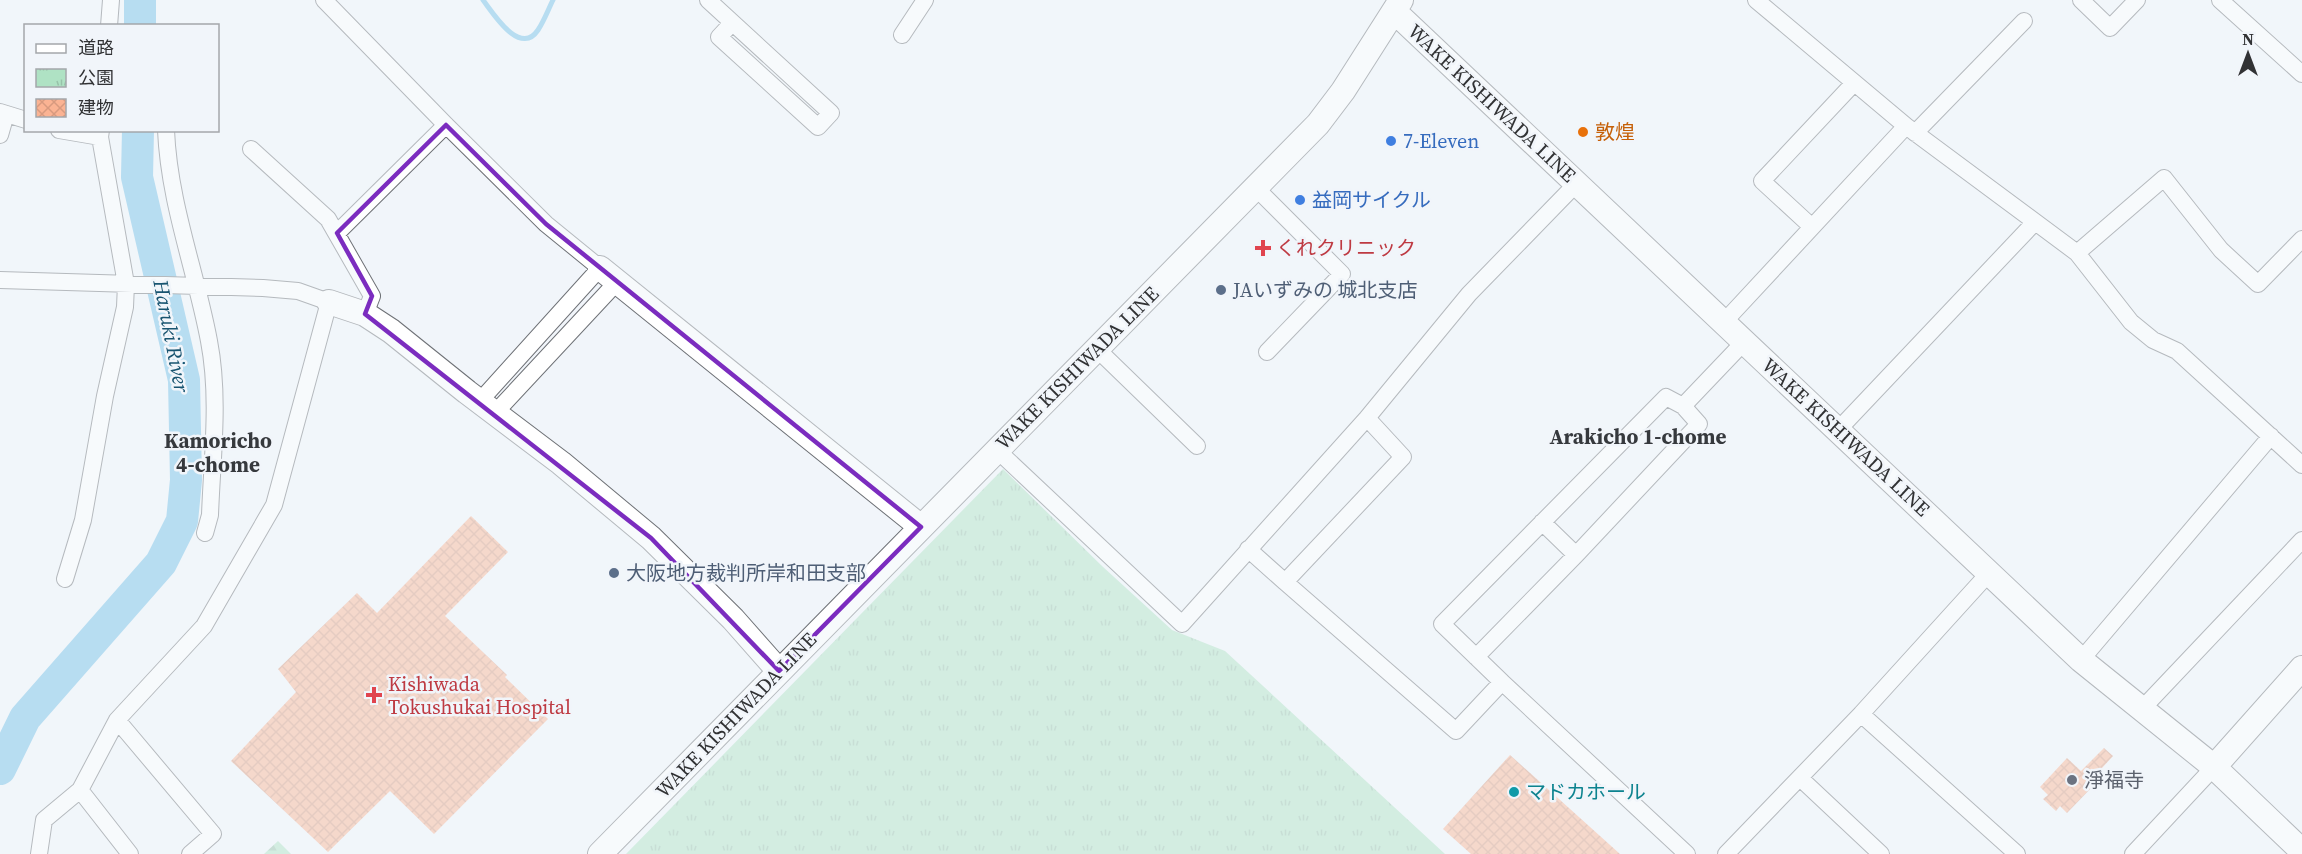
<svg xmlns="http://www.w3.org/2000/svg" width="2302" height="854" viewBox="0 0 2302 854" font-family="'Source Serif 4','Noto Sans JP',serif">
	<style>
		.forest { fill: url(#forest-firs) }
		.park { fill: url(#park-tufts) }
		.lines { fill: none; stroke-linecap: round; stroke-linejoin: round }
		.stream { stroke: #71bee6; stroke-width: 5 }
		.river { stroke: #71bee6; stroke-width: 32 }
		.building { fill: url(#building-cross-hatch) }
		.street-casing { stroke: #6e7176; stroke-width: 18 }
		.secondary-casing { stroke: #6e7176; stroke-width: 26 }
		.street { stroke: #fff; stroke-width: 16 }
		.secondary { stroke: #fff; stroke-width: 24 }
		.marked { fill: none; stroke: #7b2cbf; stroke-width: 4.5; stroke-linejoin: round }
		.food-dot { fill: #e8710a; stroke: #f1f5fa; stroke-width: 2 }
		.shop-dot { fill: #3f7fe0; stroke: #f1f5fa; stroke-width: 2 }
		.health-dot { fill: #e0444e; stroke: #f1f5fa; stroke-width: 2 }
		.service-dot { fill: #5c6f8a; stroke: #f1f5fa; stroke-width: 2 }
		.worship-dot { fill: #6b7280; stroke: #f1f5fa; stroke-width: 2 }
		.culture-dot { fill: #0f9aa8; stroke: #f1f5fa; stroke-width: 2 }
		.labels { text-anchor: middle; stroke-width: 5; stroke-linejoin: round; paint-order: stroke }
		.street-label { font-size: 20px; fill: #313234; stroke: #f1f5fa }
		.food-label { font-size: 20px; fill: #c56008; stroke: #f1f5fa; text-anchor: start }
		.shop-label { font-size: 20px; fill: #366cbe; stroke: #f1f5fa; text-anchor: start }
		.health-label { font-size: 20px; fill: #be3a42; stroke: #f1f5fa; text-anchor: start }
		.service-label { font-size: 20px; fill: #4e5e75; stroke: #f1f5fa; text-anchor: start }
		.worship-label { font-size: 20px; fill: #5b616d; stroke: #f1f5fa; text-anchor: start }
		.culture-label { font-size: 20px; fill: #0d838f; stroke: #f1f5fa; text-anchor: start }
		.water-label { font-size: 21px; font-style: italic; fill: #185470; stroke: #f1f5fa }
		.neighbourhood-label { font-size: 21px; font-weight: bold; fill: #36393d; stroke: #f1f5fa }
	</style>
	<defs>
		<pattern id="forest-firs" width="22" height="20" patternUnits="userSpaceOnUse" patternTransform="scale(1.5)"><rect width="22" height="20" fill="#afe2c4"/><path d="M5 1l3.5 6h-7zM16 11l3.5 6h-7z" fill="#97c2a9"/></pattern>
		<pattern id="park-tufts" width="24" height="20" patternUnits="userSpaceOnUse" patternTransform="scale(1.5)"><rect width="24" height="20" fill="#afe2c4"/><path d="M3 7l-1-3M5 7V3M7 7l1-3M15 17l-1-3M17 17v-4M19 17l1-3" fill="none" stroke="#97c2a9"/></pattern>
		<pattern id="building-cross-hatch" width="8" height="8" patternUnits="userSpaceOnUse" patternTransform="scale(1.5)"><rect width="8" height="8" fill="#fbb393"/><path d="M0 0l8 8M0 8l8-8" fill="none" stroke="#d89a7f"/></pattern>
	</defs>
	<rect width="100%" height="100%" fill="#f1f5fa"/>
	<!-- forest -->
	<path class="forest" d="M 278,841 L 291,854 L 264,854 Z"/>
	<!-- park -->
	<path class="park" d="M 1003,469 L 1102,566 L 1172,630 L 1225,651 L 1445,854 L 626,854 Z"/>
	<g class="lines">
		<!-- stream -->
		<path class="stream" d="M 483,0 C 493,13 520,57 538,30 C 544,21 548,10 553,0"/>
		<!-- river -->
		<path class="river" d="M 140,26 L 140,0
			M 0,769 L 25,718 L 161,563 L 182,521 L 186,480 L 184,380 L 137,177 L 138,130"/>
	</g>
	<!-- building -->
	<path class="building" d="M 471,516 L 508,552 L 445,616 L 507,675 L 505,677 L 548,719 L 434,834 L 390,791 L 328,852 L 231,761 L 296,692 L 278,669 L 357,593 L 377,613 Z
		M 2104,748 L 2113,756 L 2091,780 L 2095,784 L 2067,813 L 2060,806 L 2056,811 L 2043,799 L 2048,795 L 2040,787 L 2067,758 L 2081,771 Z
		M 1510,755 L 1620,854 L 1471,854 L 1443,829 Z"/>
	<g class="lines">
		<defs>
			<path id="street" d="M 324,0 L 446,125 L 546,224 L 600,268 L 479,402
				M 708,0 L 831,113 L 818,127 L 719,37 L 732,23
				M 1756,0 L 1906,126 L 2077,253 L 2131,322 L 2153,340 L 2177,351 L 2302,465
				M 2081,0 L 2110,28 L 2137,0
				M 2220,0 L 2302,74
				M 109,26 L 111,0
				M 902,35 L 925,0
				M 0,112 L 26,120
				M 59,130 L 100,137
				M 166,130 C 169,203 196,271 209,341 C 220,398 212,458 210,515 L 205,533
				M 1915,133 L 2024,21
				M 0,135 L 6,114
				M 251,149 L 328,219 L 372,296 L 365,314
				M 1256,188 L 1342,274 L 1267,352
				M 1812,227 L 1762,181 L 1854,83
				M 337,233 L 446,125
				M 2077,253 L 2164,178 L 2221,250 L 2258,284 L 2302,239
				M 0,280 L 263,288 L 298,291 L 329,302 L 274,505 L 204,626 L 117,720 L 80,790 L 44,820 L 39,854
				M 1724,322 L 1906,126
				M 1097,349 L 1197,446
				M 1683,406 L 1745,341
				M 495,413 L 617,282
				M 1838,430 L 2035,222
				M 997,450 L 1182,624 L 1367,418 L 1469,294 L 1577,183
				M 1542,522 L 1576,555
				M 1248,549 L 1285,582 L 1403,457 L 1367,418
				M 65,579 L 83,520 L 105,396 L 125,307 L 126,284 L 100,137 L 101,130
				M 1285,582 L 1456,731 L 1502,682 L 1687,854
				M 1476,657 L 1576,555 L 1699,424 L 1683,406 L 1666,397 L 1442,624 L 1502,682
				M 2081,660 L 2271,436
				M 2141,710 L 2302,540
				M 1861,714 L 2017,854
				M 117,720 L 213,834 L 190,854
				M 1800,778 L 1881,854
				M 80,790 L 130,854
				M 1726,854 L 1861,714 L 1989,573
				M 2133,854 L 2214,767"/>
			<path id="secondary" d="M 1395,12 L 2081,660 L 2214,767 L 2302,851
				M 600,268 L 921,527
				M 329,302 L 365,314 L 391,331 L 467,392 L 561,463 L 651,538 L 733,619 L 779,671
				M 2214,767 L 2302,668
				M 600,854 L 1318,124 L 1343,91 L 1401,0"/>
		</defs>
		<!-- street casing -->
		<use href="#street" class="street-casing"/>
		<!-- secondary casing -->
		<use href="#secondary" class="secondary-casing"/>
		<!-- street -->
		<use href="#street" class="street"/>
		<!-- secondary -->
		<use href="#secondary" class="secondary"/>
	</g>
	<!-- marked area -->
	<path d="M0 0H2302V854H0ZM 446,125 L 546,224 L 921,527 L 779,671 L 651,538 L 365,314 L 372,296 L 337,233 Z" fill="#f1f5fa" fill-opacity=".55" fill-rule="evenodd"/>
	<path class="marked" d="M 446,125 L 546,224 L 921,527 L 779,671 L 651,538 L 365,314 L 372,296 L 337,233 Z"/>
	<!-- markers -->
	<circle class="food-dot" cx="1583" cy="132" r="6"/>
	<g class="shop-dot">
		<circle cx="1391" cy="141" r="6"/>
		<circle cx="1300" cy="200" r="6"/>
	</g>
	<g class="health-dot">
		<path d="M1260 239h6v6h6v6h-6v6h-6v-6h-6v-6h6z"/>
		<path d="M371 686h6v6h6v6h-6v6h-6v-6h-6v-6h6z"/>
	</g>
	<g class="service-dot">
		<circle cx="1221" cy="290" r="6"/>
		<circle cx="614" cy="573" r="6"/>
	</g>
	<circle class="worship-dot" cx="2072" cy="780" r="6"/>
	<circle class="culture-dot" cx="1514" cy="792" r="6"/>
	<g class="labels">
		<!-- street labels -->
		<g class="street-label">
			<text transform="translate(1492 103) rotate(43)" y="7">WAKE KISHIWADA LINE</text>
			<text transform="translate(1077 368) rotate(-45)" y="7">WAKE KISHIWADA LINE</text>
			<text transform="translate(1846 437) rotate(43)" y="7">WAKE KISHIWADA LINE</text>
			<text transform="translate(736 715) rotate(-46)" y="7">WAKE KISHIWADA LINE</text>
		</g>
		<!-- food labels -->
		<g class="food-label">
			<text x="1595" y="139">敦煌</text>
		</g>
		<!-- shop labels -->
		<g class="shop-label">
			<text x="1403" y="148">7-Eleven</text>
			<text x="1312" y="207">益岡サイクル</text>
		</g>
		<!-- health labels -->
		<g class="health-label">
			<text x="1276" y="255">くれクリニック</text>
			<text x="388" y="691">Kishiwada<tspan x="388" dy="23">Tokushukai Hospital</tspan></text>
		</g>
		<!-- service labels -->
		<g class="service-label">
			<text x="1233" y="297">JAいずみの 城北支店</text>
			<text x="626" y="580">大阪地方裁判所岸和田支部</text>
		</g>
		<!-- worship labels -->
		<g class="worship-label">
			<text x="2084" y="787">淨福寺</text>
		</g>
		<!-- culture labels -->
		<g class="culture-label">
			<text x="1526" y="799">マドカホール</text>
		</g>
		<!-- water labels -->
		<g class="water-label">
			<text transform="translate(171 336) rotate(79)" y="7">Haruki River</text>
		</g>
		<!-- neighbourhood labels -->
		<g class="neighbourhood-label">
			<text x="1638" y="444">Arakicho 1-chome</text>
			<text x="218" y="448">Kamoricho<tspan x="218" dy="24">4-chome</tspan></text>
		</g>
	</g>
	<!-- legend -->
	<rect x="24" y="24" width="195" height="108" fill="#f1f5fa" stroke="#a4a7ab" stroke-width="1.5"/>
	<rect x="36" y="44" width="30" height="9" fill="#ffffff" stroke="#a4a7ab" stroke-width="1.5"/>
	<text x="78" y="54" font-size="18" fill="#313234">道路</text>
	<rect x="36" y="69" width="30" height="18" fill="url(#park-tufts)" stroke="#a4a7ab" stroke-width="1.5"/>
	<text x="78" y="84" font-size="18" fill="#313234">公園</text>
	<rect x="36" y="99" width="30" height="18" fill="url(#building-cross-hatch)" stroke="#a4a7ab" stroke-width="1.5"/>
	<text x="78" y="114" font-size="18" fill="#313234">建物</text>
	<!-- north arrow -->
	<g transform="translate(2248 54)" stroke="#f1f5fa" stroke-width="4.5" paint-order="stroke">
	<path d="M0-4.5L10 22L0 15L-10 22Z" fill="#313234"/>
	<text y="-9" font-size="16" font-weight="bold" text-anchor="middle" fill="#313234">N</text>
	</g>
</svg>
